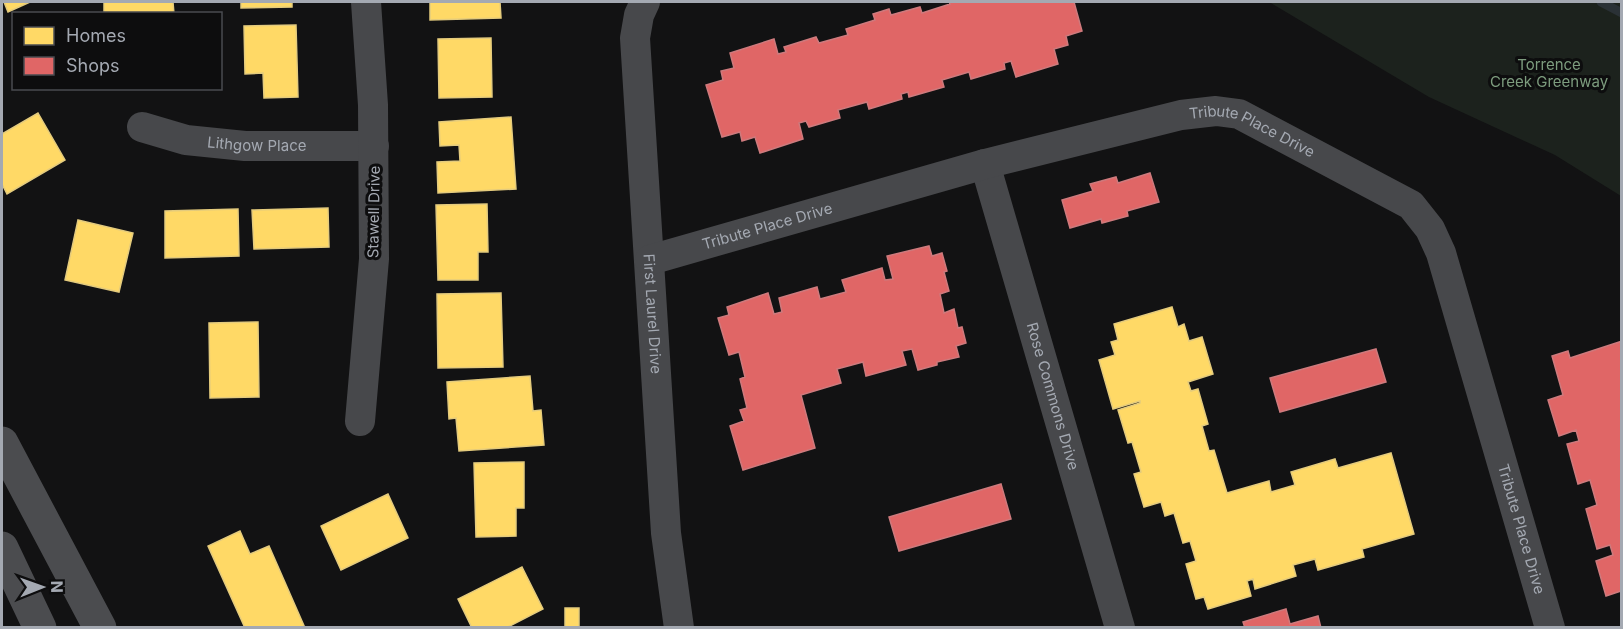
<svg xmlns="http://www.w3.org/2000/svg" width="1623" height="629" viewBox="0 0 1623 629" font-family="Inter,sans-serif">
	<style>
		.green { fill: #1c221d }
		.homes { fill: #ffd966; stroke: #e4cb7d; stroke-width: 1.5 }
		.shops { fill: #e06666; stroke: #ce7a7d; stroke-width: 1.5 }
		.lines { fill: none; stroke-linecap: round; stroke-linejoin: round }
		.stream { stroke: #2a3136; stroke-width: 9 }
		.minor { stroke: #47484b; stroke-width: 30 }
		.secondary { stroke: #4b4c4f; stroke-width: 33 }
		.labels { text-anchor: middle; stroke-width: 6; stroke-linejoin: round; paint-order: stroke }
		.park-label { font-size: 15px; fill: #7d9c7e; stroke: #0d0d0e }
		.street-label { font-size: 15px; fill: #a4a9b2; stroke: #0d0d0e }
	</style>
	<rect width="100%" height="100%" fill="#121213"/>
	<!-- green -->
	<path class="green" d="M 1269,2 L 1621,2 L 1621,196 L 1555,155 L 1429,97 Z"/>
	<!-- homes -->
	<path class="homes" d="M 4,2 L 30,2 L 8,12 Z
		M 104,2 L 173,2 L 174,14 L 104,14 Z
		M 241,2 L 292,2 L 292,7 L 241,8 Z
		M 430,2 L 500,2 L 501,18 L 430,20 Z
		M 296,25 L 298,97 L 264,98 L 263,73 L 245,74 L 244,26 Z
		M 491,38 L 492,97 L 439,98 L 438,39 Z
		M 38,113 L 65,160 L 7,194 L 2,184 L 2,134 Z
		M 511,117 L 516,189 L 438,193 L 437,162 L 460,161 L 459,145 L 440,146 L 439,122 Z
		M 487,204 L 488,252 L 478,252 L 478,280 L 438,280 L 436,205 Z
		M 328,208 L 329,247 L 254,249 L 252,210 Z
		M 238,209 L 239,256 L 165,258 L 165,211 Z
		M 78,220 L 133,233 L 119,292 L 65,280 Z
		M 501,293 L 503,367 L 438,368 L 437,294 Z
		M 1172,307 L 1178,327 L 1184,324 L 1189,341 L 1202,337 L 1213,374 L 1188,382 L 1191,391 L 1198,389 L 1208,424 L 1202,426 L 1209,451 L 1214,450 L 1227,493 L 1269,481 L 1271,492 L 1295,485 L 1291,472 L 1335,459 L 1338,468 L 1391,453 L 1414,534 L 1362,549 L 1364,557 L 1318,570 L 1315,559 L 1293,565 L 1296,576 L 1255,589 L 1253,579 L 1247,581 L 1251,596 L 1208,609 L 1204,597 L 1196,599 L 1186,564 L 1196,561 L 1190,541 L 1183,543 L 1174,513 L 1165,516 L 1161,502 L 1144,507 L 1134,474 L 1141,472 L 1132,442 L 1128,443 L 1118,410 L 1140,403 L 1140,401 L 1113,409 L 1099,360 L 1115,355 L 1111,342 L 1118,340 L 1114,324 Z
		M 258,322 L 259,397 L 210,398 L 209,323 Z
		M 530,376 L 533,411 L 541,410 L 544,445 L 459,451 L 456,418 L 449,419 L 447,382 Z
		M 524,462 L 524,508 L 516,508 L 516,536 L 476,537 L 474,463 Z
		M 388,494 L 408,538 L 341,570 L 321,526 Z
		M 240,531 L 250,554 L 269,546 L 305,628 L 245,628 L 208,546 Z
		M 522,567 L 543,609 L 506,628 L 472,628 L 458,599 Z
		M 565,608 L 579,608 L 579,628 L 565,628 Z"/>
	<!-- shops -->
	<path class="shops" d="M 949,2 L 1074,2 L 1082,31 L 1066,36 L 1068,45 L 1054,49 L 1058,64 L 1016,77 L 1011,61 L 1004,63 L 1005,69 L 971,79 L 969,72 L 942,80 L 944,87 L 909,97 L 908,92 L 901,94 L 902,99 L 869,109 L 867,102 L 838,110 L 840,118 L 809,127 L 806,121 L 799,123 L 803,139 L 760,153 L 755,137 L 742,141 L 740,132 L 722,137 L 706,85 L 723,80 L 721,71 L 734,68 L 730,53 L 774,39 L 778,54 L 786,52 L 784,47 L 816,37 L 819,43 L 848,35 L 846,29 L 875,20 L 873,14 L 889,9 L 891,15 L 920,7 L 922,13 L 950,4 Z
		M 1150,173 L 1159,202 L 1127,211 L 1128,216 L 1102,223 L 1101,219 L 1070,228 L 1062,200 L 1093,191 L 1090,184 L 1116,177 L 1118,183 Z
		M 929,246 L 932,256 L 942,253 L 947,271 L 944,272 L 949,291 L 940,294 L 944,313 L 954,309 L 958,328 L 962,327 L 966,343 L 956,346 L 959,357 L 937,362 L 937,365 L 918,370 L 912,349 L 902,351 L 906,365 L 866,376 L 863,362 L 837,369 L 841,383 L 801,395 L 815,448 L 743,470 L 730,426 L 744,421 L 740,410 L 747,408 L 740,379 L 745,377 L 739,352 L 729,355 L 718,318 L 729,315 L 727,307 L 768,293 L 774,314 L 782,312 L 779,298 L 817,287 L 820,299 L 846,292 L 842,280 L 882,268 L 885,280 L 893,279 L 887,256 Z
		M 1622,341 L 1622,593 L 1621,591 L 1606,596 L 1596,561 L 1613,555 L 1610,545 L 1597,549 L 1586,509 L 1597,505 L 1590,480 L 1578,484 L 1567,444 L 1579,441 L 1576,430 L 1559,436 L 1548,400 L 1563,395 L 1552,356 L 1568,351 L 1570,358 Z
		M 1376,349 L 1386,382 L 1280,412 L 1270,378 Z
		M 1001,484 L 1011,519 L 899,551 L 889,517 Z
		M 1286,609 L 1290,624 L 1318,616 L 1321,628 L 1245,628 L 1243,622 Z"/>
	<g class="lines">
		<!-- stream -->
		<path class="stream" d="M 1601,2 L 1622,13"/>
		<!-- minor -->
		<g class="minor">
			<path id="s1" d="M 645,2 L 639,15 L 635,38 L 666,533 L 679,628"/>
			<path id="s2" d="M 142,127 L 186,140 L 245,146 L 374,146"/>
			<path id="s3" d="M 985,164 L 1120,628"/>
			<path id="s4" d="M 650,260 L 985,164 L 1181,115 L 1216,111 L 1239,114 L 1411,205 L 1430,229 L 1441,253 L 1550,628"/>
			<path d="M 360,421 L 374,259 L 373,105 L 366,2"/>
		</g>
		<!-- secondary -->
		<path class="secondary" d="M 2,443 L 100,628
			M 2,548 L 40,628"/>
	</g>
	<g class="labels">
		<!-- park labels -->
		<g class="park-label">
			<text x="1549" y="70">Torrence<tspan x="1549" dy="17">Creek Greenway</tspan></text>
		</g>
		<!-- street labels -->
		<g class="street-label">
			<text dy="5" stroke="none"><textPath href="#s4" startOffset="626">Tribute Place Drive</textPath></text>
			<text dy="5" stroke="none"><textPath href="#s2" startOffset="117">Lithgow Place</textPath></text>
			<text transform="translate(374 212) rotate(-89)" y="5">Stawell Drive</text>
			<text dy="5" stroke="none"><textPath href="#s4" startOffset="122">Tribute Place Drive</textPath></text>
			<text dy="5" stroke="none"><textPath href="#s1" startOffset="314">First Laurel Drive</textPath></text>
			<text dy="5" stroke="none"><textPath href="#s3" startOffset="242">Rose Commons Drive</textPath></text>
			<text dy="5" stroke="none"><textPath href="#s4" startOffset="1148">Tribute Place Drive</textPath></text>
		</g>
	</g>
	<!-- border -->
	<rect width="1623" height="629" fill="none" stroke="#a4a9b2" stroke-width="6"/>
	<!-- legend -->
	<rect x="12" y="12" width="210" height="78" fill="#0d0d0e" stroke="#494b50" stroke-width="1.5"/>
	<rect x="24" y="27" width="30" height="18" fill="#ffd966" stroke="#494b50" stroke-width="1.5"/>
	<text x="66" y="42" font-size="18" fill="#a4a9b2">Homes</text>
	<rect x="24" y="57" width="30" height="18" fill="#e06666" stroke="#494b50" stroke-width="1.5"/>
	<text x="66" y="72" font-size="18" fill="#a4a9b2">Shops</text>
	<!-- north arrow -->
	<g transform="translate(42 587) rotate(89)" stroke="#0d0d0e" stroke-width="4.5" paint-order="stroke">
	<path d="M0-4.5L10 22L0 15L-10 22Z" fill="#a4a9b2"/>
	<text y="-9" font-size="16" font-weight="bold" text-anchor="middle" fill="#a4a9b2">N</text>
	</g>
</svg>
